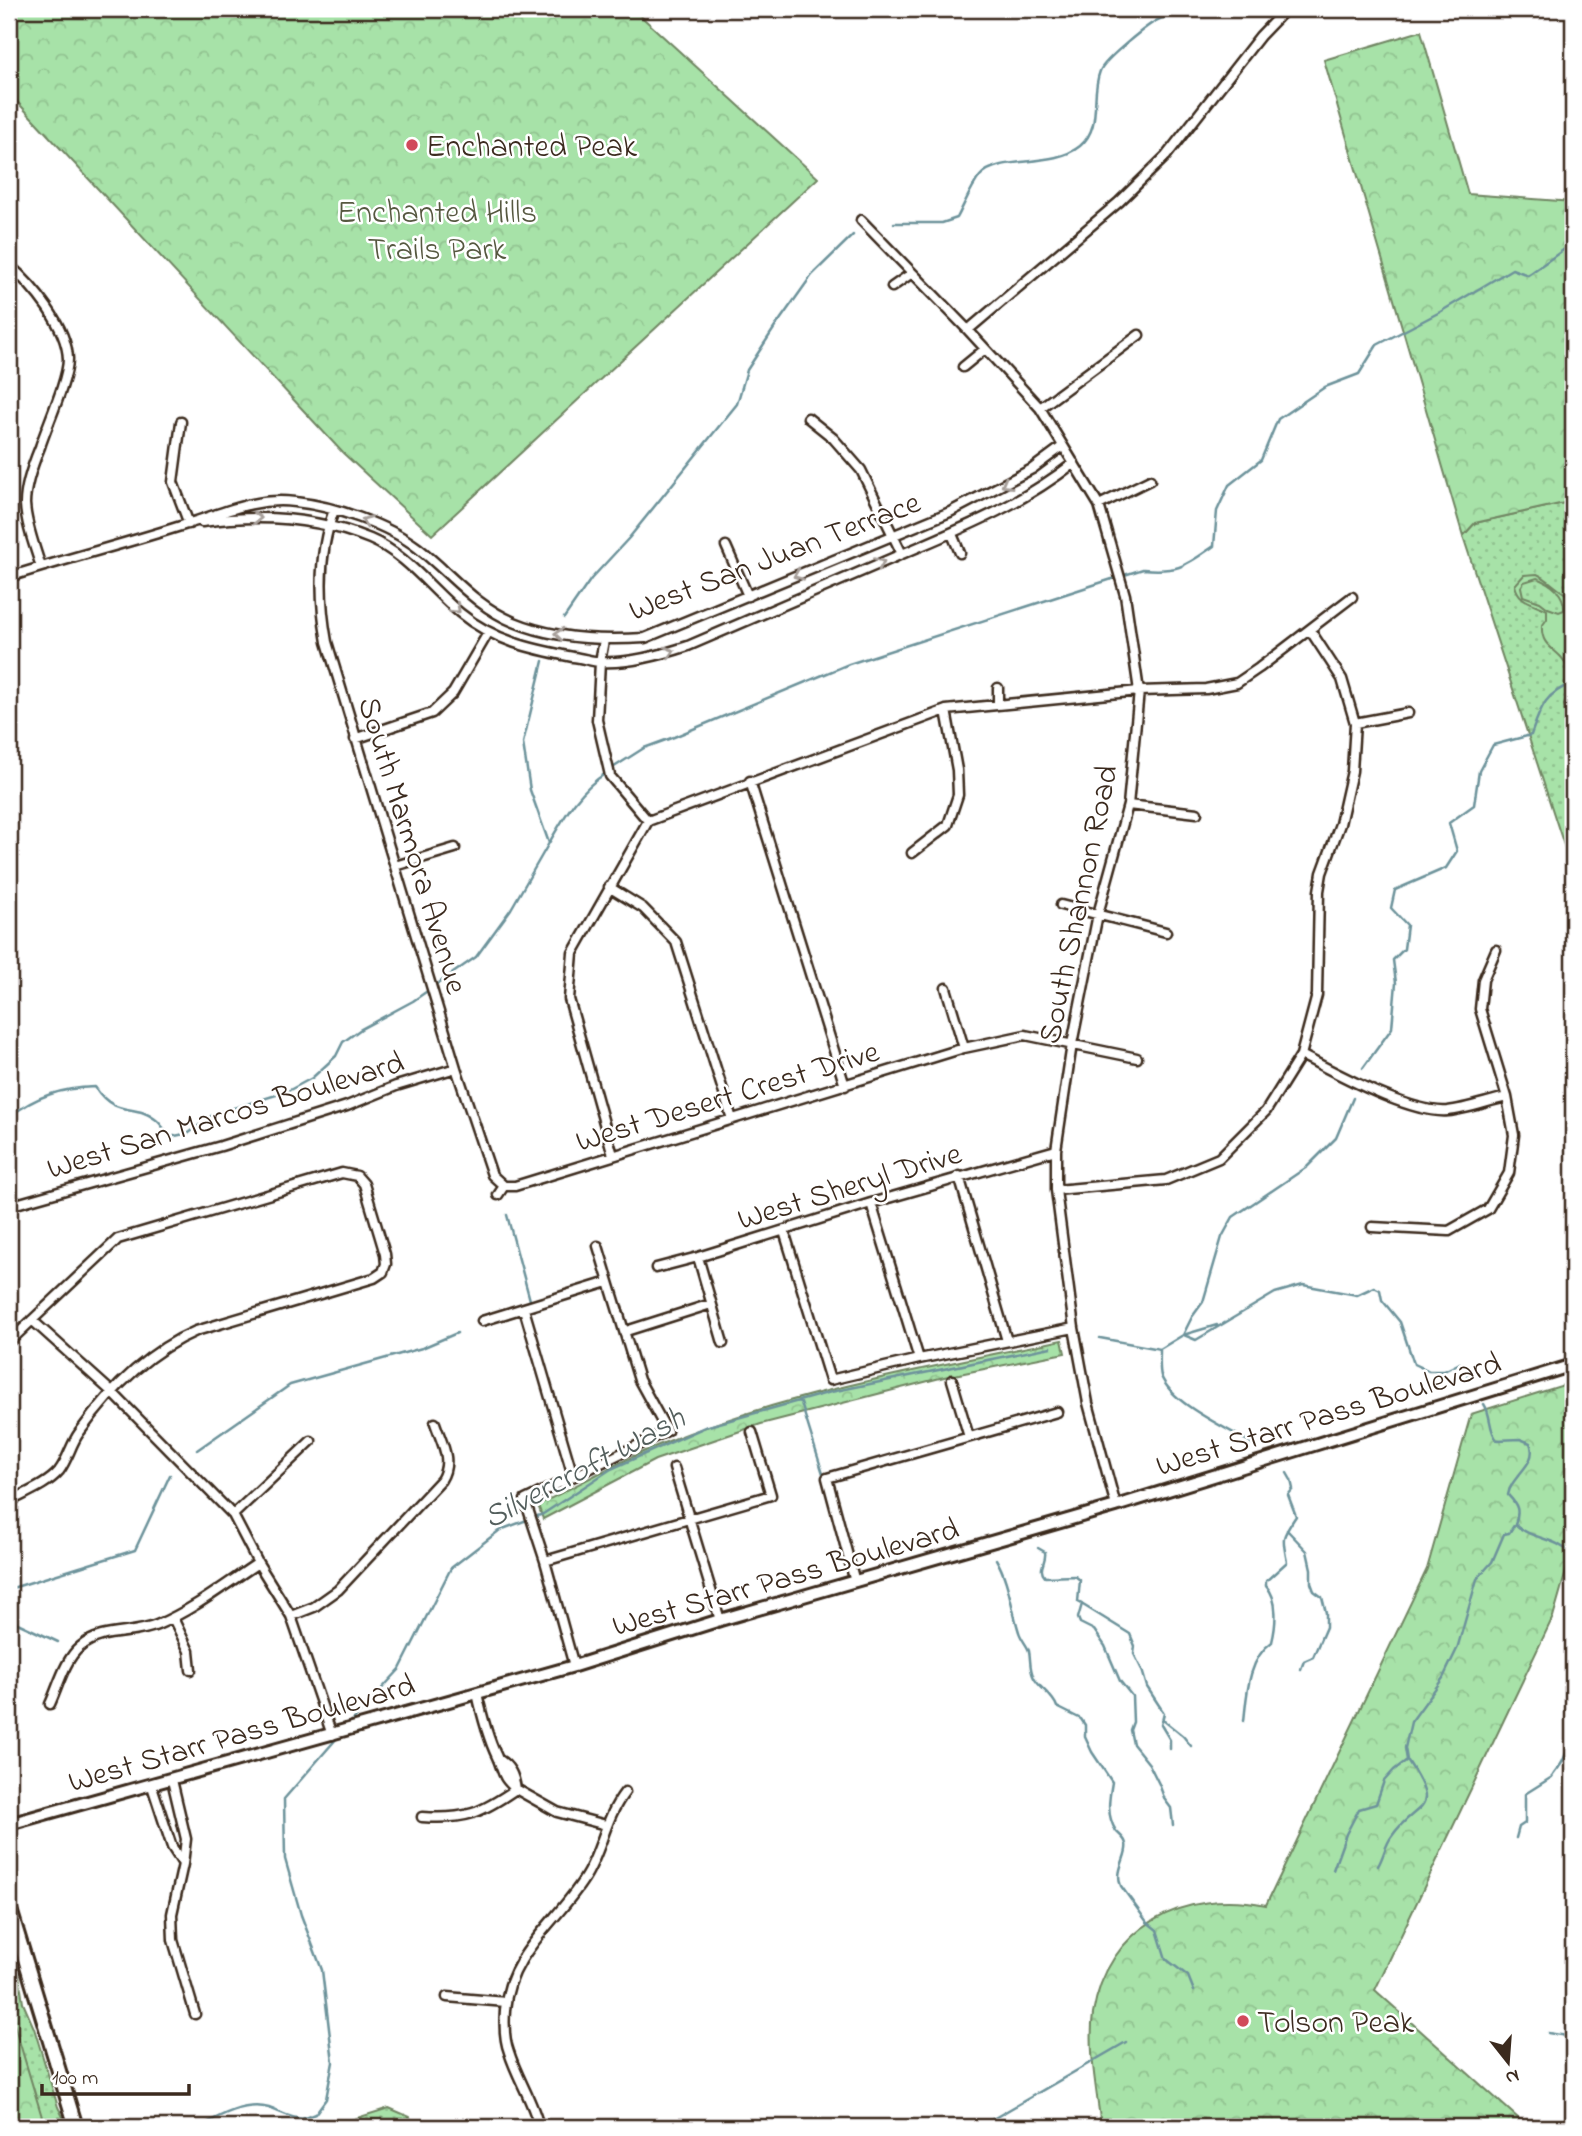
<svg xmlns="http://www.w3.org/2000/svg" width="1582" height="2136" viewBox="0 0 1582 2136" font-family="'Indie Flower',sans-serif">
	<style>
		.grass { fill: url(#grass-dots); stroke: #718663; stroke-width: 2 }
		.park { fill: url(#park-crowns); stroke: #718663; stroke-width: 2 }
		.pitch { fill: #a7e2a8; stroke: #718663; stroke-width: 2; fill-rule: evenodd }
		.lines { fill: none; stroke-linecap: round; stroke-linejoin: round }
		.stream { stroke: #6d939b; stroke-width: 2.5 }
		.minor-casing { stroke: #3b2a1e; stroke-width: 13 }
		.tertiary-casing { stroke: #3b2a1e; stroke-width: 16 }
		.secondary-casing { stroke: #3b2a1e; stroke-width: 18 }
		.minor { stroke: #fff; stroke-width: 8 }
		.tertiary { stroke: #fff; stroke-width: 10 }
		.secondary { stroke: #fff; stroke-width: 12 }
		.oneway { stroke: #a79f9a }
		.poi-dot { fill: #d1495b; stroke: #fff; stroke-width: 2.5 }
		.labels { text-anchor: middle; stroke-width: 5; stroke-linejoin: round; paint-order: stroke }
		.poi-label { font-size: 32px; fill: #3b2a1e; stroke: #fff; text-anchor: start }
		.park-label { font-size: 32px; fill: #565840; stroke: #fff }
		.street-label { font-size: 32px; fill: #3b2a1e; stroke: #fff }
		.water-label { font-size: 33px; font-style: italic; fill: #545f5d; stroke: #fff }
	</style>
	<defs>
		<pattern id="grass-dots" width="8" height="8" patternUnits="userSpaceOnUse" patternTransform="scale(1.75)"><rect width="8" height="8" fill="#a7e2a8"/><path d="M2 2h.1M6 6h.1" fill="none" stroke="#91c290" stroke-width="1.8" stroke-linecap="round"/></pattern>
		<pattern id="park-crowns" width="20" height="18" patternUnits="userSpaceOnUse" patternTransform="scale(1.75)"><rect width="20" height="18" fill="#a7e2a8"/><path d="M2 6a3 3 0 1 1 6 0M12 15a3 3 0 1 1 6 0" fill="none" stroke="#91c290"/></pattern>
	</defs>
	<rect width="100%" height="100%" fill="#fff"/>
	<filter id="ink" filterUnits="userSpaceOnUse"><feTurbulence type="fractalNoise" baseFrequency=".0143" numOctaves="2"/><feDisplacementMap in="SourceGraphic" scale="14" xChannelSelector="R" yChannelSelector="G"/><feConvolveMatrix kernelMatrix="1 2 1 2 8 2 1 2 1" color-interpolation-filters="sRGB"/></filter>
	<g filter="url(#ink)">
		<!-- grass -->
		<path class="grass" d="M 1573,501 L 1573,873 L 1463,536 L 1475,523 Z
			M 9,1948 L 18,1969 L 23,2003 L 34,2028 L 58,2107 L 68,2127 L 9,2127 Z
			M 389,2108 L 410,2117 L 414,2127 L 328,2127 Z"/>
		<!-- park -->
		<path class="park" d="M 9,9 L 633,9 L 818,178 L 432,535 L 343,453 L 9,93 Z
			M 1421,31 L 1468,194 L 1573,202 L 1573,501 L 1475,523 L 1463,536 L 1324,60 Z
			M 1062,1340 L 1065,1353 L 944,1377 L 761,1424 L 655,1460 L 543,1519 L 538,1505 C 580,1484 622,1459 666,1442 C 793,1391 929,1368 1062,1340 Z
			M 1573,1382 L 1573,1547 L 1553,1617 L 1375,1990 L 1528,2127 L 1101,2127 C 1097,2091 1088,2051 1093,2014 C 1107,1926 1184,1888 1266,1905 L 1427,1569 L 1471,1414 Z
			M 9,2007 L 45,2127 L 9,2127 Z"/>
		<!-- pitch -->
		<path class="pitch" d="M 1537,574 C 1551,580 1559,593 1573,597 L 1573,724 L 1567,716 L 1564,705 C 1570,691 1573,669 1561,657 C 1550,646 1541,643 1542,626 L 1547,619 L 1547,610 C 1533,602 1519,603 1515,585 L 1524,575 ZM 1537,578 C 1551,583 1565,594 1564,610 L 1559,612 L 1548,608 L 1540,602 L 1523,596 L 1521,587 L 1524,582 Z"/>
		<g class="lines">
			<!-- stream -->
			<path class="stream" d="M 894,223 L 942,223 L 957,218 C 964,205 971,187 980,176 C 1000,154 1052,169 1080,146 C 1103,126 1090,96 1100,71 C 1104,60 1149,23 1160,19 C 1166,16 1174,15 1181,14 L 1184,9
				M 564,618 L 591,579 L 629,538 L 737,404 L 747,370 L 775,327 L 812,275 L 853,235
				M 611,769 L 644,748 L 674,737 L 849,664 L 1143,569 C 1180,572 1185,566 1214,546 L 1217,511 L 1229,485 L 1261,460 L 1278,419 L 1325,387 L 1359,374 L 1377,345 L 1440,312 L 1512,269 L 1528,275 L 1573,243
				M 549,843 C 565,816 578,791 606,773
				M 1363,1068 L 1392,1028 L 1396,983 L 1393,960 L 1404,949 L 1407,925 L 1391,908 L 1395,890 L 1446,868 L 1457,851 L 1449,823 L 1474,805 L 1479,771 L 1493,745 L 1531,735 C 1541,707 1544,694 1573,683
				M 9,1117 C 36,1096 61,1088 95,1087 C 115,1118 135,1103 155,1119 C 161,1123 165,1131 170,1137 L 189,1133 L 214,1114 L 286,1092 L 312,1078 L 336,1056 L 343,1042 L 361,1029 L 413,1001 L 476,957 L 511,909 L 549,843 L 530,790 L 523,743 L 543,661
				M 507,1215 L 530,1300
				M 1183,1335 L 1217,1325
				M 1184,1335 L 1196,1340 L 1275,1293 L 1303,1285 L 1357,1295 L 1374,1287 L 1380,1290 L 1382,1300 L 1400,1322 L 1414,1364 L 1429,1371 L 1444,1371 L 1460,1363 L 1471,1379
				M 1100,1338 L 1160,1349 L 1183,1335 L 1192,1317 L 1203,1302 L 1222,1237 L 1233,1217 L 1307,1167 L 1336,1138 L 1353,1098
				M 1160,1349 C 1160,1357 1159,1368 1161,1376 C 1173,1406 1230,1429 1256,1446
				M 798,1401 L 801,1403 L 824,1477
				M 1484,1404 C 1492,1416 1488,1429 1497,1440 L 1520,1439 L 1530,1443 C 1539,1464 1511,1475 1508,1495 C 1518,1505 1520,1511 1515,1524 C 1531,1540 1554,1536 1573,1555
				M 197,1450 L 290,1385 L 422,1348 L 457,1333
				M 1287,1530 L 1307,1551 L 1311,1569 L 1311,1583 L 1314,1591 L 1322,1597 L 1326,1613 L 1326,1627 L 1313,1657 L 1304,1661 L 1301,1669
				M 1038,1548 L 1045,1552 C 1047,1562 1037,1568 1045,1577 L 1075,1576 L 1080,1580 L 1078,1602 L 1082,1604 L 1078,1618 L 1080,1623 L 1094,1630 L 1105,1646 L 1120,1681 L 1132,1696 L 1133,1722 L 1130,1730 L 1133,1744 L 1149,1764 L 1159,1784 L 1165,1800 L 1171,1808 L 1173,1825
				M 996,1559 C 1009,1581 1011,1607 1019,1632 C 1021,1639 1027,1645 1029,1651 C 1031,1661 1029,1668 1034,1678 C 1040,1689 1053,1695 1057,1707 L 1081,1719 L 1085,1725 L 1085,1737 L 1092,1752 L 1112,1782 C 1109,1799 1106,1815 1116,1831 C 1119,1835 1125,1838 1126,1844 C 1129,1855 1114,1870 1121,1886 L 1147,1922 L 1157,1930 L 1166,1959 L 1188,1976 L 1194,1991
				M 9,1589 L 135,1550 L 170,1475
				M 1083,1605 L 1130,1634 L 1135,1646 L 1134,1654 L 1142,1670 L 1147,1687 L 1164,1713 L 1161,1725 L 1170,1740 L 1170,1749
				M 9,1619 L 58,1642
				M 1163,1720 L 1183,1736 L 1191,1746
				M 1244,1721 C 1247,1694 1248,1659 1272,1642 C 1276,1626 1279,1599 1266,1586 L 1266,1581 L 1287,1562 C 1282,1536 1281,1539 1296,1516 L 1288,1495 L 1293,1489 L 1291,1480 L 1287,1473
				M 349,1724 L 400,1669 L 451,1568 L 500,1530 L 543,1514 L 611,1469 L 705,1427 L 831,1392 L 1051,1347
				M 1516,1838 L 1519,1827 L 1525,1823 L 1525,1794 L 1552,1777 C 1554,1773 1557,1770 1559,1767 C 1566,1759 1566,1748 1573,1739
				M 1378,1866 C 1384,1856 1385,1845 1392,1836 C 1417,1799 1443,1815 1408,1761
				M 1333,1870 L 1346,1834 L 1359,1809 L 1376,1804 L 1384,1781 L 1394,1770 L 1407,1760 L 1405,1748 L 1411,1722 L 1443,1678 L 1457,1649 L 1477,1579 L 1492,1562 L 1504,1534 L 1509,1533 L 1515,1524
				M 1548,2033 L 1573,2037
				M 199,2127 C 219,2116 245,2101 269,2108 C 280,2112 290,2118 302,2119 L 315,2114 L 326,2099 L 333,2062 L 322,1970 L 301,1915 L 285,1859 L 284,1799 L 338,1737
				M 979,2127 L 1126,2042"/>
			<defs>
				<path id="minor" d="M 861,220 L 968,330 L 1040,408 L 1099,505 L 1125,595 L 1139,691 L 1128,805 L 1098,914 L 1072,1044 L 1056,1150 L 1056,1190 L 1074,1328 L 1088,1403 L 1116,1506
					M 9,265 C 33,286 67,326 68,359 C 68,380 47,425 40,447 C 33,464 25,485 25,504 C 26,525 35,547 41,567
					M 892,287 L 912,273
					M 968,330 L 1119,202 L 1166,156 L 1260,36 L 1286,9
					M 963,367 L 985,349
					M 1040,408 L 1139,335
					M 808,418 L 833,438 L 861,470 L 902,554
					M 181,422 L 173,482 L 189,524
					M 1099,505 L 1150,480
					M 334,510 C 318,553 319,598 327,642 L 456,1068 L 492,1175 L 504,1186
					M 202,522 C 259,514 317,517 370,539 C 406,554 431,589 460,613 C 494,641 532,649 573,657 C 582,658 591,661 600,662 C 629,664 661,655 688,646 C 757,616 826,587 895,557 C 960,529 1016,508 1074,463
					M 952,534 L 960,553
					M 726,546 L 748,596
					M 9,577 C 68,558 128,543 187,524 C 223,513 255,497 295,502 C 333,506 387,524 418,548 C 450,573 475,606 514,622 C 555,639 601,641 645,638 L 950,512 L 1032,469 L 1063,446
					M 604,640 L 600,662 L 597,720 L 609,771 L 610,776 L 648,821
					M 998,688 L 998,705
					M 1355,723 L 1408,713
					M 355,739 L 432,713 L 453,693 L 488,633
					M 750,781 L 845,1086
					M 1128,805 L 1197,813
					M 912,853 L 948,825 L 958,795 L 957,770 L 946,710
					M 395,866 L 455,848
					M 609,887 L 643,908 L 676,942 L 732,1119
					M 1061,905 L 1166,932
					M 946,988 L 964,1048
					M 1301,1055 C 1337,1073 1409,1114 1448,1111 C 1467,1109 1488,1101 1507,1097
					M 613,1155 L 569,999 L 573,953 L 648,821 L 946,710 L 1139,691 L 1206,689 L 1237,683 L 1259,668 L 1352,597
					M 357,1176 L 364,1184 L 385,1254 L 386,1264 L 383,1272
					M 959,1176 L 1007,1341
					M 504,1186 L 515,1186 L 964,1048 L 1025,1035 L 1137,1058
					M 1056,1190 L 1166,1180 L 1219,1158 L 1266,1111 L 1301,1055 L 1317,995 L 1319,891 L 1322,873 L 1340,824 L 1352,771 L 1355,723 L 1342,679 L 1310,630
					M 498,1195 L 504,1186
					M 871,1203 L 919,1359
					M 9,1206 L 221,1146 L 347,1106 L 396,1086 L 456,1068
					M 1372,1227 L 1449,1231 L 1488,1209 L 1509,1173 L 1514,1135 L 1507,1097 L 1480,1009 L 1483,980 L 1496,950
					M 784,1231 L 830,1380 L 919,1359 L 1074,1328
					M 698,1257 L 723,1343
					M 656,1268 L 698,1257 L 871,1203 L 1056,1150
					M 524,1309 L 573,1476
					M 32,1320 L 113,1393 L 233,1515 L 258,1563 L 291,1616 L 332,1735
					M 482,1321 L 608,1282
					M 626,1331 L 711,1304
					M 9,1342 L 118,1239 L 342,1173 L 357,1176
					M 952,1380 L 969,1437
					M 674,1468 L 720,1620
					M 9,1502 C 25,1493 47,1485 59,1471 C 68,1459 71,1444 79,1433 C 109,1391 149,1351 196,1331 L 374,1278 L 383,1272
					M 233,1515 L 311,1441
					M 545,1561 L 771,1495 L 752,1432
					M 855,1582 L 827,1478 L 1057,1412
					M 291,1616 L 314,1607 L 338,1590 L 441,1480 C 453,1460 442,1444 435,1423
					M 173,1618 L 189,1651 L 191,1670
					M 574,1666 L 545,1561 L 525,1500 L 667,1431 L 639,1380 L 598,1246
					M 477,1693 C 482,1716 487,1736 497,1757 C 504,1773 501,1776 516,1789 C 514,1775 510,1766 498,1759
					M 50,1704 C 58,1687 65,1659 80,1647 C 102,1628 132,1636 157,1625 C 193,1610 226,1584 258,1563
					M 152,1786 L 172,1847 L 183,1864 L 186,1839 L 172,1780
					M 422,1817 C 466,1820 481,1813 516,1789 L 557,1812 L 606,1825
					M 183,1864 L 172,1914 L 173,1940 L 195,2014
					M 447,1997 L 506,2002
					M 539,2127 C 533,2101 517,2078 509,2052 C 504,2039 504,2024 505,2010 C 509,1954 556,1923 584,1879 C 602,1852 604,1819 625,1792"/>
				<path id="tertiary" d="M 9,1824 L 574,1666 L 720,1620 L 1116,1506 L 1573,1365"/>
				<path id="secondary" d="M 9,1906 L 76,2127"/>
			</defs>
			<!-- minor casing -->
			<use href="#minor" class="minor-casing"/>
			<!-- tertiary casing -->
			<use href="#tertiary" class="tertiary-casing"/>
			<!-- secondary casing -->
			<use href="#secondary" class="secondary-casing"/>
			<!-- minor -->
			<use href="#minor" class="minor"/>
			<!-- tertiary -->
			<use href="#tertiary" class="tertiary"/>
			<!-- secondary -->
			<use href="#secondary" class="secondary"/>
		</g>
		<!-- one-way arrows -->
		<defs><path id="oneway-chevron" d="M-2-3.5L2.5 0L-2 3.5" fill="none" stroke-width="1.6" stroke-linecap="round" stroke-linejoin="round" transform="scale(1.75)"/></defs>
		<g class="oneway">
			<use href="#oneway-chevron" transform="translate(1006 484) rotate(151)"/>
			<use href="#oneway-chevron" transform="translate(257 518)"/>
			<use href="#oneway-chevron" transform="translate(366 521) rotate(-159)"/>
			<use href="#oneway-chevron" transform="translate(880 563) rotate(-23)"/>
			<use href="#oneway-chevron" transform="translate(798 575) rotate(157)"/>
			<use href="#oneway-chevron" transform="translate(456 609) rotate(41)"/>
			<use href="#oneway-chevron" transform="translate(559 634) rotate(-174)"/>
			<use href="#oneway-chevron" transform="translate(670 652) rotate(-16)"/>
		</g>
	</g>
	<!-- markers -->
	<g class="poi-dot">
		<circle cx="412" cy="145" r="7"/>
		<circle cx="1243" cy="2021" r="7"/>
	</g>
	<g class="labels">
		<!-- poi labels -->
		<g class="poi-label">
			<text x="426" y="156">Enchanted Peak</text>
			<text x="1257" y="2032">Tolson Peak</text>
		</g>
		<!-- park labels -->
		<g class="park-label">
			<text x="437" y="222">Enchanted Hills<tspan x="437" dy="37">Trails Park</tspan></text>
		</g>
		<!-- street labels -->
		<g class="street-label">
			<text transform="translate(774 555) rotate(-21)" y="11">West San Juan Terrace</text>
			<text transform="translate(414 845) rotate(73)" y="11">South Marmora Avenue</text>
			<text transform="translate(1077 904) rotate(-78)" y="11">South Shannon Road</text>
			<text transform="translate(727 1095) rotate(-17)" y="11">West Desert Crest Drive</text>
			<text transform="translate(225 1114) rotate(-17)" y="11">West San Marcos Boulevard</text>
			<text transform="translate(849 1185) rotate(-17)" y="11">West Sheryl Drive</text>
			<text transform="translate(1328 1413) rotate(-17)" y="11">West Starr Pass Boulevard</text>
			<text transform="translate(785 1576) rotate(-16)" y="11">West Starr Pass Boulevard</text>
			<text transform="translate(241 1732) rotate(-16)" y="11">West Starr Pass Boulevard</text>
		</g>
		<!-- water labels -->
		<g class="water-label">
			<text transform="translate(583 1466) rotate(-28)" y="12">Silvercroft Wash</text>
		</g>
	</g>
	<!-- margin -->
	<rect width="1582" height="2136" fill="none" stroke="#fff" stroke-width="35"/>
	<rect x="18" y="18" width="1547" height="2101" fill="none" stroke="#3b2a1e" stroke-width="2.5" filter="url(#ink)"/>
	<!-- north arrow -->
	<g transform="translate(1508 2062) rotate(163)" stroke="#ffffff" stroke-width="5" paint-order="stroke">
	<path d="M0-5L12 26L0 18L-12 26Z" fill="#3b2a1e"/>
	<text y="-10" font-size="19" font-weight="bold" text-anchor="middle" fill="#3b2a1e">N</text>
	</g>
	<!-- scale -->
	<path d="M42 2084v10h147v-10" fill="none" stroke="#3b2a1e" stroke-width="3.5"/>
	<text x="52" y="2084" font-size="21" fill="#3b2a1e" stroke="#ffffff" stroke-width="5" paint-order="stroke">100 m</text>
</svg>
